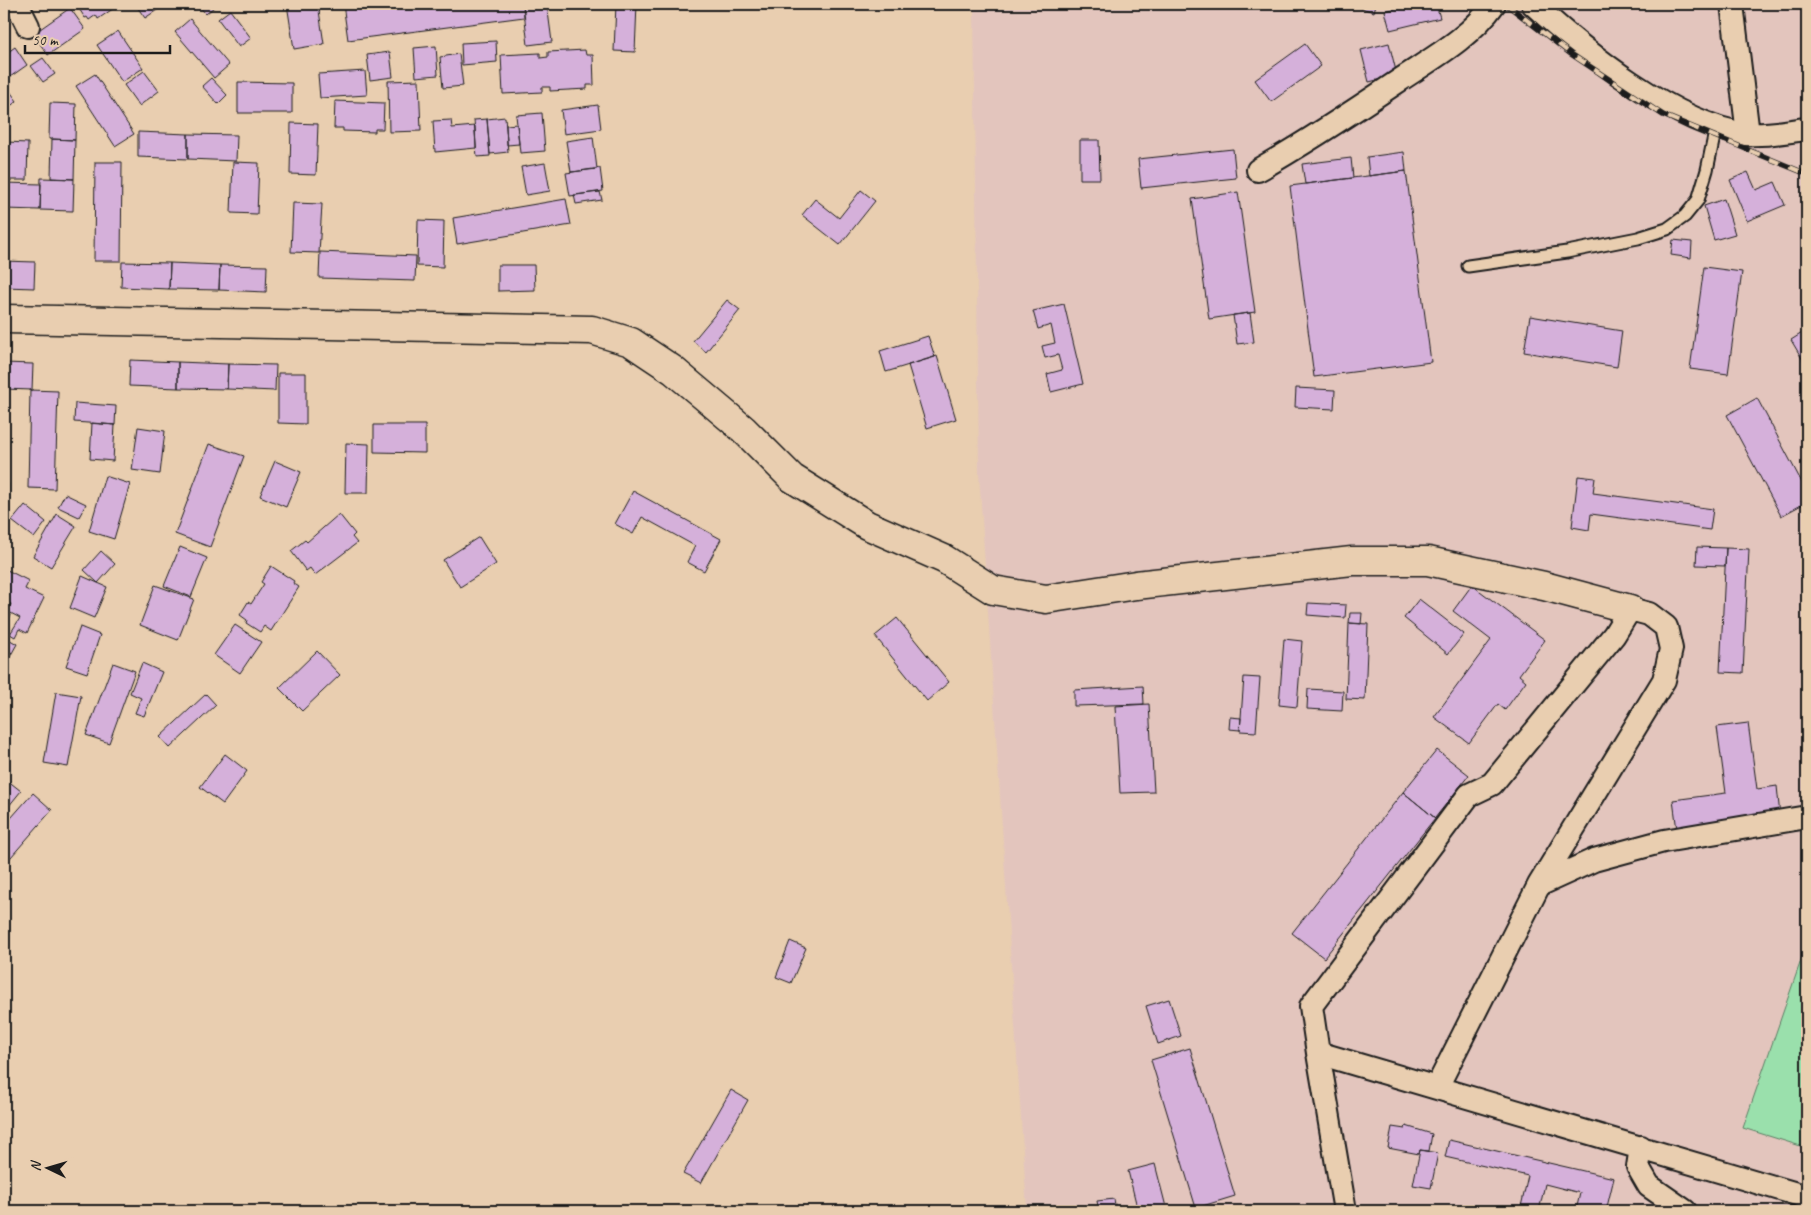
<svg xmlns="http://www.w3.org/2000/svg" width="1811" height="1215" viewBox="0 0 1811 1215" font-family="Caveat,sans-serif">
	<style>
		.built { fill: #e3c5bd }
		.green { fill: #9ae0ac; stroke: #5b7e64 }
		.building { fill: #d5b0da; stroke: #1c1c1c }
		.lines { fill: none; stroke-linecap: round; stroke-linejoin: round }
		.lane-casing { stroke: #1c1c1c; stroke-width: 15 }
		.street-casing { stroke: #1c1c1c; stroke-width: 26 }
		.secondary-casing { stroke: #1c1c1c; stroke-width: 31 }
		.lane { stroke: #e9ceb0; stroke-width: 11 }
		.street { stroke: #e9ceb0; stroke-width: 22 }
		.secondary { stroke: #e9ceb0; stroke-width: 28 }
		.rail-casing { stroke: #1c1c1c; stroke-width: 5.5 }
		.rail { stroke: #e9ceb0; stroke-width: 4; stroke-dasharray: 11; stroke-linecap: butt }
	</style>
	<rect width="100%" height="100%" fill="#e9ceb0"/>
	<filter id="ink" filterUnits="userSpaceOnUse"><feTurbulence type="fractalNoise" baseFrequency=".02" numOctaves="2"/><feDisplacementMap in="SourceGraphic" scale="10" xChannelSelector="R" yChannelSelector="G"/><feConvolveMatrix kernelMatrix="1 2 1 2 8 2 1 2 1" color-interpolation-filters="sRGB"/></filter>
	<g filter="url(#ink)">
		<!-- built -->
		<path class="built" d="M 974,4 L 1807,4 L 1807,1211 L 1027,1211 L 979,473 Z"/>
		<!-- green -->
		<path class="green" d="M 1807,943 L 1807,1148 L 1743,1128 Z"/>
		<!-- building -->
		<path class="building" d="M 76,4 L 112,4 L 114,8 L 98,19 L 96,15 L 89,20 L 87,17 L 85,18 Z
			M 135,4 L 166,4 L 145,18 Z
			M 197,4 L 213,4 L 215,6 L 206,14 Z
			M 287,4 L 318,4 L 324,44 L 294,49 Z
			M 343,4 L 523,4 L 524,17 L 348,40 Z
			M 523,4 L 547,4 L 552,42 L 528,45 Z
			M 616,4 L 637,4 L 635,52 L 614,51 Z
			M 1359,4 L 1376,4 L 1374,12 L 1358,7 Z
			M 1400,4 L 1436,4 L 1440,18 L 1390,30 L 1385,11 L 1401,7 Z
			M 70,8 L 85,29 L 48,55 L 33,34 Z
			M 230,10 L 251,38 L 239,47 L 218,19 Z
			M 190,19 L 229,65 L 214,78 L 175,32 Z
			M 118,31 L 143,68 L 122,82 L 97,45 Z
			M 496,41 L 497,62 L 462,65 L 461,43 Z
			M 1389,43 L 1397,75 L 1369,82 L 1361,50 Z
			M 1305,44 L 1321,66 L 1271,102 L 1255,80 Z
			M 436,46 L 438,75 L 416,77 L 414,48 Z
			M 15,47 L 27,65 L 10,77 L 4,67 L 4,55 Z
			M 585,50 L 586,55 L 593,55 L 594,85 L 587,85 L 587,89 L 550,91 L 550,87 L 542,87 L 542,92 L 503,94 L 501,55 L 540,53 L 540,58 L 548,57 L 548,52 Z
			M 390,52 L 393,77 L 370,80 L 367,55 Z
			M 459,54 L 463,86 L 443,88 L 440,57 Z
			M 43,58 L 55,74 L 43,82 L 31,66 Z
			M 144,71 L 159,91 L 139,106 L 124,85 Z
			M 365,71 L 367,95 L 320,98 L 318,74 Z
			M 95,74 L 134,134 L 115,146 L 76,86 Z
			M 211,78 L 227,95 L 218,104 L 202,86 Z
			M 419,80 L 421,131 L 389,132 L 388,81 Z
			M 238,82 L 292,83 L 292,113 L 238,113 Z
			M 4,83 L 17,101 L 4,111 Z
			M 335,101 L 384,103 L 383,129 L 375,129 L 375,132 L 343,131 L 343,128 L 334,128 Z
			M 50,103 L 76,104 L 75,140 L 49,139 Z
			M 598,105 L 601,129 L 564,134 L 561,110 Z
			M 542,113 L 545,151 L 520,153 L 516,115 Z
			M 505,117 L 508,152 L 490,154 L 487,119 Z
			M 487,119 L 490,156 L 477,157 L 474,120 Z
			M 451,120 L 452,128 L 475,126 L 476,148 L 435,152 L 433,121 Z
			M 291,123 L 318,124 L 316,175 L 290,174 Z
			M 517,124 L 519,144 L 507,145 L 506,125 Z
			M 138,132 L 188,134 L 188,159 L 138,157 Z
			M 188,134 L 237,135 L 236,161 L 188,159 Z
			M 593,137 L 597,169 L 571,172 L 566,141 Z
			M 52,139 L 75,140 L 74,179 L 51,178 Z
			M 1080,140 L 1099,140 L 1100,179 L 1080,179 Z
			M 6,142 L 28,143 L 27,180 L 5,180 Z
			M 1233,149 L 1236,178 L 1141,188 L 1138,159 Z
			M 1404,152 L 1406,171 L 1369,176 L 1367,157 Z
			M 1351,158 L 1353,178 L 1305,184 L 1302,164 Z
			M 95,162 L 122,162 L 121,261 L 94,261 Z
			M 233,162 L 259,163 L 257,214 L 231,213 Z
			M 545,163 L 550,191 L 526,195 L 521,167 Z
			M 600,168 L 603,191 L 570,196 L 566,173 Z
			M 1406,171 L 1431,362 L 1314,377 L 1290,186 Z
			M 1748,172 L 1756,190 L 1775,182 L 1785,205 L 1747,221 L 1730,180 Z
			M 41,178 L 74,179 L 73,211 L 40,210 Z
			M 4,183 L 41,184 L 40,210 L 4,209 Z
			M 861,190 L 875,201 L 840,245 L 802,215 L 815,199 L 839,218 Z
			M 600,192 L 602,200 L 576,204 L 574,195 Z
			M 1238,192 L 1255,312 L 1209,319 L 1192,199 Z
			M 566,199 L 571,225 L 457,244 L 453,218 Z
			M 1724,199 L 1735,234 L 1714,240 L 1704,206 Z
			M 293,203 L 322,204 L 319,253 L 291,252 Z
			M 418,220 L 444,221 L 443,267 L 417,266 Z
			M 1673,240 L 1692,242 L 1691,258 L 1671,255 Z
			M 320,252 L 416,256 L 415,281 L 319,278 Z
			M 4,261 L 35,262 L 34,288 L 4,287 Z
			M 122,262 L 170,263 L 169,289 L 121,287 Z
			M 170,263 L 220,265 L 219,290 L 169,289 Z
			M 220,265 L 267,266 L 266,292 L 219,290 Z
			M 498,265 L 534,265 L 535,290 L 498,291 Z
			M 1704,267 L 1742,272 L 1728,374 L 1690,369 Z
			M 727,300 L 740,310 L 706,352 L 693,341 Z
			M 1064,304 L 1083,384 L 1051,392 L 1047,374 L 1062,370 L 1058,355 L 1045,358 L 1042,346 L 1055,343 L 1051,325 L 1038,329 L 1033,311 Z
			M 1250,313 L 1254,342 L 1237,344 L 1233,315 Z
			M 1530,316 L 1622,331 L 1617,367 L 1524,352 Z
			M 1807,330 L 1807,367 L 1791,340 Z
			M 928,336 L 935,357 L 886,372 L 880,351 Z
			M 937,356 L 956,419 L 927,428 L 908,365 Z
			M 130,360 L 178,362 L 178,388 L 129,386 Z
			M 178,362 L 228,364 L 227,389 L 178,388 Z
			M 4,363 L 33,364 L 32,390 L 4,389 Z
			M 228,364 L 276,365 L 275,391 L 227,389 Z
			M 278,373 L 306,373 L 306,424 L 278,423 Z
			M 1296,388 L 1335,390 L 1334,409 L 1295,407 Z
			M 30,390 L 58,391 L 55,489 L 28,488 Z
			M 1757,398 L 1807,492 L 1807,502 L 1781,516 L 1727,415 Z
			M 75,403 L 116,406 L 115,425 L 74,422 Z
			M 92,423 L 115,425 L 113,461 L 90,459 Z
			M 374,425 L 425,425 L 425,453 L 374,452 Z
			M 138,427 L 165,431 L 160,474 L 132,470 Z
			M 346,443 L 369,444 L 368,493 L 345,493 Z
			M 209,444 L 244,456 L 210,547 L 175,534 Z
			M 275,461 L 301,472 L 286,507 L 260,496 Z
			M 105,476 L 130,484 L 114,539 L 89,531 Z
			M 1578,476 L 1595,478 L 1593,493 L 1713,509 L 1710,530 L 1591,514 L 1589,530 L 1572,527 Z
			M 4,483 L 8,483 L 8,535 L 4,535 Z
			M 633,491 L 721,539 L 704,571 L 687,562 L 695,546 L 642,517 L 633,534 L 615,524 Z
			M 65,494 L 86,504 L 79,517 L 58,507 Z
			M 25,505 L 46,522 L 34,538 L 12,521 Z
			M 57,514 L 76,526 L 51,567 L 33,556 Z
			M 339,514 L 355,534 L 352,537 L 357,543 L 315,575 L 310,568 L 306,571 L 291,551 L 305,540 L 307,542 Z
			M 479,537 L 496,564 L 460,587 L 443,560 Z
			M 180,547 L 207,558 L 191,597 L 164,586 Z
			M 1697,547 L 1726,548 L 1725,566 L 1696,565 Z
			M 1726,548 L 1749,549 L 1743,673 L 1720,672 Z
			M 101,551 L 115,564 L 98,583 L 84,570 Z
			M 271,566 L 294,581 L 293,583 L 299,587 L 271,631 L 264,626 L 260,632 L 246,623 L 247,620 L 240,615 L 248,602 L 251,604 L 264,584 L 261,582 Z
			M 7,570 L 29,581 L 25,589 L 44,598 L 27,633 L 19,629 L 15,637 L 10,634 L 20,618 L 7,611 L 11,604 L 4,601 L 4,577 Z
			M 82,576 L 107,587 L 94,618 L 70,608 Z
			M 155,585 L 194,599 L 178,640 L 140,625 Z
			M 1472,585 L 1545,640 L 1519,675 L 1526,681 L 1505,710 L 1498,704 L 1469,743 L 1434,717 L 1491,640 L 1453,611 Z
			M 1419,599 L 1464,634 L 1448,654 L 1404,618 Z
			M 1308,603 L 1346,605 L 1345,618 L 1307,615 Z
			M 4,612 L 11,615 L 4,627 Z
			M 1350,613 L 1362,613 L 1361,624 L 1349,623 Z
			M 897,618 L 949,682 L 927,701 L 875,636 Z
			M 1349,623 L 1368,624 L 1365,700 L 1346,699 Z
			M 235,625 L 261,642 L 240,673 L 214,655 Z
			M 80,627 L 100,635 L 87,673 L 66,666 Z
			M 5,637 L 17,644 L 12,653 L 4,649 Z
			M 1284,639 L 1302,641 L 1297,707 L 1279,705 Z
			M 4,649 L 12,653 L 4,668 Z
			M 317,651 L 340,675 L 302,711 L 279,688 Z
			M 113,663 L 135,671 L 109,743 L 86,735 Z
			M 142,663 L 162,672 L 144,716 L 135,713 L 141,698 L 130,693 Z
			M 1244,677 L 1260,678 L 1256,732 L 1240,731 Z
			M 1143,686 L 1144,704 L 1074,706 L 1074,690 Z
			M 1308,689 L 1343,691 L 1342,711 L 1307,709 Z
			M 56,692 L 81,696 L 68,767 L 44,763 Z
			M 206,694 L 216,705 L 170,748 L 160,737 Z
			M 1149,704 L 1154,792 L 1120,793 L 1115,706 Z
			M 1230,717 L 1241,718 L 1240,730 L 1229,729 Z
			M 1748,723 L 1757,789 L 1777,786 L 1780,816 L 1677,830 L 1673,800 L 1726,793 L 1717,727 Z
			M 1437,750 L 1469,775 L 1435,818 L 1403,792 Z
			M 225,754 L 247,771 L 223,804 L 200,787 Z
			M 7,780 L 21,791 L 4,812 L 4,783 Z
			M 1403,792 L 1435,818 L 1324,958 L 1292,933 Z
			M 33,793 L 52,810 L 4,865 L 4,826 Z
			M 790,941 L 806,948 L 791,983 L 776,977 Z
			M 1169,999 L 1181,1036 L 1158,1044 L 1146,1006 Z
			M 1190,1048 L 1235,1196 L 1196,1208 L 1151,1060 Z
			M 731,1090 L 748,1100 L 701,1183 L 683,1174 Z
			M 1406,1126 L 1432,1134 L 1429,1151 L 1420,1150 L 1419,1154 L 1388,1148 L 1392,1127 L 1405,1129 Z
			M 1449,1140 L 1614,1178 L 1606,1211 L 1576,1211 L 1580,1193 L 1545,1184 L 1539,1211 L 1520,1211 L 1528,1176 L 1445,1157 Z
			M 1420,1150 L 1438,1153 L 1431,1188 L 1413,1185 Z
			M 1155,1164 L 1167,1211 L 1138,1211 L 1128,1171 Z
			M 1114,1199 L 1116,1211 L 1099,1211 L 1097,1201 Z
			M 1378,1208 L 1390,1211 L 1377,1211 Z"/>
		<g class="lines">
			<defs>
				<path id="lane" d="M 1468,266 L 1567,252 L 1638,238 L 1667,229 L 1685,216 L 1698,200 L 1707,170 L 1716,127"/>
				<path id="street" d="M 17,4 L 28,26
					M 1533,4 C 1585,52 1674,124 1746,134 C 1765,136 1788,131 1807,129
					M 1732,4 L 1748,134
					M 1258,170 C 1306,143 1351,113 1397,82 C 1431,59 1470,38 1494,4
					M 1539,885 L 1594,860 L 1664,841 L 1807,817
					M 1318,1053 L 1345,1211
					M 1437,1087 L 1539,885 L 1664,680 L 1671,649 L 1666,627 L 1649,614 L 1630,609 L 1614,635 L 1492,784 L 1469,795 L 1311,1006 L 1318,1053 L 1807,1197
					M 1641,1147 L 1638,1167 L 1649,1186 L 1685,1211"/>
				<path id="secondary" d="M 4,319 L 592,330 L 631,342 L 673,370 L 743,429 L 792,478 L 867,525 L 944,559 L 993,590 L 1046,599 L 1136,585 L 1352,561 L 1428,561 L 1544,586 L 1630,609"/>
			</defs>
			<!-- lane casing -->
			<use href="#lane" class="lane-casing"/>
			<!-- street casing -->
			<use href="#street" class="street-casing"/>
			<!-- secondary casing -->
			<use href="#secondary" class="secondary-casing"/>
			<!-- lane -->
			<use href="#lane" class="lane"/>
			<!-- street -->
			<use href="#street" class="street"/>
			<!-- secondary -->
			<use href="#secondary" class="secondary"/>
			<defs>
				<path id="rail" d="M 1506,4 L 1571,54 L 1663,115 L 1807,174"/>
			</defs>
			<!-- rail casing -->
			<use href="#rail" class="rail-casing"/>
			<!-- rail -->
			<use href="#rail" class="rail"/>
		</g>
	</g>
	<!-- margin -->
	<rect width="1811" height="1215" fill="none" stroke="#e9ceb0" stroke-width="20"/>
	<rect x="10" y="10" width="1791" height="1195" fill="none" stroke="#1c1c1c" stroke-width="2" filter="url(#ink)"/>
	<!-- north arrow -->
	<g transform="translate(48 1168) rotate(275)" stroke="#e9ceb0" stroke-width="4" paint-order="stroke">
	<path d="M0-4L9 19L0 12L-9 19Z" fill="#1c1c1c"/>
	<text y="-8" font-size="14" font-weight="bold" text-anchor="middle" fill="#1c1c1c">N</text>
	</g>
	<!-- scale -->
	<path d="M25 45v8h145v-8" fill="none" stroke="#1c1c1c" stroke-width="2.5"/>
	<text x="32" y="45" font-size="15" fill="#1c1c1c" stroke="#e9ceb0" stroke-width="4" paint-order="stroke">50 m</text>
</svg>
